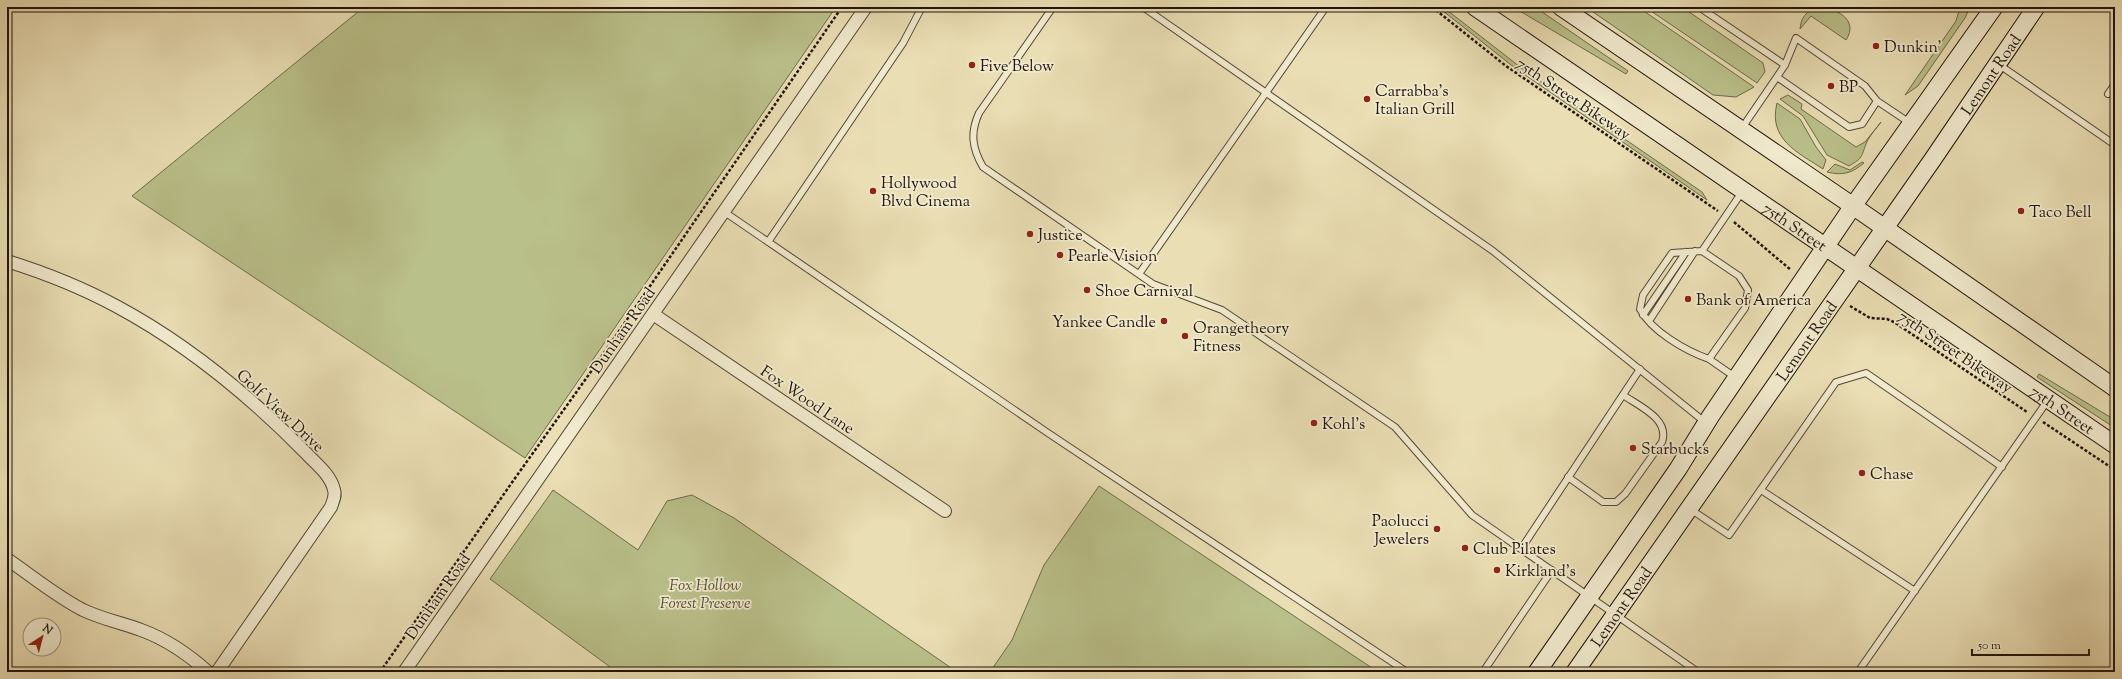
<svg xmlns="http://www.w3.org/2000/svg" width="2122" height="679" viewBox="0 0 2122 679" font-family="'Sorts Mill Goudy',serif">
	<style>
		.green { fill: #bac08a; stroke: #6d6a4a }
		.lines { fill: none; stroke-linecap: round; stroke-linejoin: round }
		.service-casing { stroke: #524634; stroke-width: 8 }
		.minor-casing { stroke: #524634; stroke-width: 14 }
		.secondary-casing { stroke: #201409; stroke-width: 19 }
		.path { stroke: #201409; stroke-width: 2.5; stroke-dasharray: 3 2; stroke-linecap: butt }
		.service { stroke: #f1eace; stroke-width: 6 }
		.minor { stroke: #f1eace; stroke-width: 12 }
		.secondary { stroke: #f1eace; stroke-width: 17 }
		.poi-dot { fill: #8f2418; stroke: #f1eace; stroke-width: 1.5 }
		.labels { text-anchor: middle; stroke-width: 3.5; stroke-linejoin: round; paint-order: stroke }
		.poi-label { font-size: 16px; fill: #201409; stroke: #f1eace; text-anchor: start }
		.street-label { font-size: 16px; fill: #201409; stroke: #f1eace }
		.park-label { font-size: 16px; font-style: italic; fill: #565036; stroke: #f1eace }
	</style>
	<rect width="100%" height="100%" fill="#eadeb4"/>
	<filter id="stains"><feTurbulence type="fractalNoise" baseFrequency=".005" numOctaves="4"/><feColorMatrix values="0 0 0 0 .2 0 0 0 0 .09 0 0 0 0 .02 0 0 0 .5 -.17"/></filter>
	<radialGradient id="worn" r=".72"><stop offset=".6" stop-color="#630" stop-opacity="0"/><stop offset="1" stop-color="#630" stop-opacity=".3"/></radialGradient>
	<!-- green -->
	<path class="green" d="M 364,7 L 836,7 L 525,458 L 132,196 Z
		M 1438,7 L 1443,7 L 1524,70 L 1702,192 L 1707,200 L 1515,68 Z
		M 1513,7 L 1535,7 L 1628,71 L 1626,74 Z
		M 1586,7 L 1638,7 L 1754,87 L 1736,97 L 1713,95 Z
		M 1645,7 L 1682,7 L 1763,63 L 1765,72 L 1757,83 Z
		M 1817,7 C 1834,7 1860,19 1846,40 L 1811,16 L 1800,29 C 1801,17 1806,12 1817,7 Z
		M 1960,7 L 1970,7 L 1965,18 L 1918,86 L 1905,95 L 1956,21 Z
		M 1788,95 L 1802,104 L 1801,109 L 1856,147 L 1865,142 L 1881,122 C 1877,128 1869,136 1866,144 C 1861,157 1863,158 1849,166 L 1827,155 L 1803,116 L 1780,99 Z
		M 1777,103 L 1800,119 L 1816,147 L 1826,160 L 1823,169 C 1797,152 1768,139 1777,103 Z
		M 1862,162 L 1864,163 C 1852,173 1843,176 1827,172 L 1835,164 L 1850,170 Z
		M 2039,374 L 2115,420 L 2115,428 L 2037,377 Z
		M 1099,486 L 1378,672 L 990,672 L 1012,640 L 1044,565 Z
		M 553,490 L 638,550 L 667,501 L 692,495 L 734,518 L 957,672 L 617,672 L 490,579 Z"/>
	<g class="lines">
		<defs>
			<path id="service" d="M 1053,7 L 979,113 C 970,133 972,148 983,167 L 1153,284 L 1222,310 L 1395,427 L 1472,515 L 1698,672
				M 1143,7 L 1493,251 L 1706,423
				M 1699,7 L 1785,65 L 1796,38 L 1865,86 L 1877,101 L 1910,123
				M 1998,64 L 2115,145
				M 1777,77 L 1849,127 L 1862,124 L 1877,101
				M 2108,94 L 2115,84
				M 1742,128 L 1785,65
				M 723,211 L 1048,433 L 1407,672
				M 768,242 L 903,43 L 922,7
				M 1702,251 L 1672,253 L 1643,295 L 1640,309 C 1651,331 1686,351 1709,359
				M 1139,274 L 1326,7
				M 1643,315 L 1686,252
				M 1649,321 L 1695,251
				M 1735,377 L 1709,359 L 1745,308 L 1748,290 L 1739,276 L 1702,251 L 1742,192
				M 1568,477 L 1603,502 L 1616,502 L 1625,494 L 1662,442 C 1670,419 1639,406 1623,395
				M 1761,490 L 1915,591
				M 1690,509 L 1729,535 L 1836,382 L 1866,373 L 2002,467
				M 1521,549 L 1640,369
				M 1483,672 L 1552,570
				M 1858,672 L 2048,400"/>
			<path id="minor" d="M 7,261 C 45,273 81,287 116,306 C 187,344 251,397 307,454 C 316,464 331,475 334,490 C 336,496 333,501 331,507 L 217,672
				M 653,314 L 945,511
				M 7,559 C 32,576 56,596 83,610 C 102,619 122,623 141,630 C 166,639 189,655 208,672
				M 404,672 L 866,7"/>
			<g id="secondary">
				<path id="s1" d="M 1475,7 L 2115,445"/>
				<path d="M 1561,7 L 1853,206 L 2115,388"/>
				<path d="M 1537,672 L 1678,469 L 1710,417 L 1853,206 L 1994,7"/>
				<path id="s2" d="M 1575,672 L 1933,159 L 2036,7"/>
			</g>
		</defs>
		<!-- service casing -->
		<use href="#service" class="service-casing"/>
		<!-- minor casing -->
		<use href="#minor" class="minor-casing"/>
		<!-- secondary casing -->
		<use href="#secondary" class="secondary-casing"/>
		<!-- path -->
		<path class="path" d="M 1432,7 L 1506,66 L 1718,211
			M 1734,222 L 1791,270
			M 1850,306 L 1870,318 L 1887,319 L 1894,322 L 2027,412
			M 2043,422 L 2115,470
			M 380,672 L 513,481 L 595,366 L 842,7"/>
		<!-- service -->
		<use href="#service" class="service"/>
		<!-- minor -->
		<use href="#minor" class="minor"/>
		<!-- secondary -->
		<use href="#secondary" class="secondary"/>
	</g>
	<!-- markers -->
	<g class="poi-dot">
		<circle cx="1876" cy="46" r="4"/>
		<circle cx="972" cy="65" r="4"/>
		<circle cx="1831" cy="86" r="4"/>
		<circle cx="1367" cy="99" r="4"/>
		<circle cx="873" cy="191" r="4"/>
		<circle cx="2021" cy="211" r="4"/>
		<circle cx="1030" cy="234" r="4"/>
		<circle cx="1060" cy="255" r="4"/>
		<circle cx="1087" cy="290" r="4"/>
		<circle cx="1688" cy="299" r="4"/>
		<circle cx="1164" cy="321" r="4"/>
		<circle cx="1185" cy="336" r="4"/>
		<circle cx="1314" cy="423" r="4"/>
		<circle cx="1633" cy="448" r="4"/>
		<circle cx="1862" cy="473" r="4"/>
		<circle cx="1437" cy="529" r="4"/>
		<circle cx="1465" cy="548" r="4"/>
		<circle cx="1497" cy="570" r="4"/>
	</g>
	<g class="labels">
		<!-- poi labels -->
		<g class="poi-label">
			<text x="1884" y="52">Dunkin'</text>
			<text x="980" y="71">Five Below</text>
			<text x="1839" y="92">BP</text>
			<text x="1375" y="96">Carrabba's<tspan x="1375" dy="18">Italian Grill</tspan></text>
			<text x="881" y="188">Hollywood<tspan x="881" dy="18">Blvd Cinema</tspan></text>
			<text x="2029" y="217">Taco Bell</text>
			<text x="1038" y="240">Justice</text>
			<text x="1068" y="261">Pearle Vision</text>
			<text x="1095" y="296">Shoe Carnival</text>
			<text x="1696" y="305">Bank of America</text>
			<text x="1156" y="327" text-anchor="end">Yankee Candle</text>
			<text x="1193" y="333">Orangetheory<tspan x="1193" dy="18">Fitness</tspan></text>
			<text x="1322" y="429">Kohl's</text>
			<text x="1641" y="454">Starbucks</text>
			<text x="1870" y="479">Chase</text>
			<text x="1429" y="526" text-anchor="end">Paolucci<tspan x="1429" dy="18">Jewelers</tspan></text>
			<text x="1473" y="554">Club Pilates</text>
			<text x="1505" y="576">Kirkland's</text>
		</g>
		<!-- street labels -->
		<g class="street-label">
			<text dy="6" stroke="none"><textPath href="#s2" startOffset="728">Lemont Road</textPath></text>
			<text transform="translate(1574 98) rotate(34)" y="6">75th Street Bikeway</text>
			<text dy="6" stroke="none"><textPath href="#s1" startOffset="388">75th Street</textPath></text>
			<text transform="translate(622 330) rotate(-55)" y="6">Dunham Road</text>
			<text dy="6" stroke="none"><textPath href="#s2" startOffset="404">Lemont Road</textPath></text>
			<text transform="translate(1956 351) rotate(34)" y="6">75th Street Bikeway</text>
			<text transform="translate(808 399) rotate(34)" y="6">Fox Wood Lane</text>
			<text transform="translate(281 410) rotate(43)" y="6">Golf View Drive</text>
			<text dy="6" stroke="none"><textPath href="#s1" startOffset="712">75th Street</textPath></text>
			<text transform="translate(437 596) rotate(-55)" y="6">Dunham Road</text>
			<text dy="6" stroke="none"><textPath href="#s2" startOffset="80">Lemont Road</textPath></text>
		</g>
		<!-- park labels -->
		<g class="park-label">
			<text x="705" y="590">Fox Hollow<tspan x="705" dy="18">Forest Preserve</tspan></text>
		</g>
	</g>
	<!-- margin -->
	<rect width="2122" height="679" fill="none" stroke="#eadeb4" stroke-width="24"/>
	<rect x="8" y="8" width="2106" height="663" fill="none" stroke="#201409" stroke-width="2"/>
	<rect x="12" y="12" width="2098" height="655" fill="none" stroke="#201409"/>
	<!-- north arrow -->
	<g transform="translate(42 637) rotate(36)"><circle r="19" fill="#f1eace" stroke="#9d947f"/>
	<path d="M0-3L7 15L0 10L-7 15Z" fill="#8f2418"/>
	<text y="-6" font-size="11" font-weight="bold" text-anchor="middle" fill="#201409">N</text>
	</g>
	<!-- scale -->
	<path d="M1972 649v6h117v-6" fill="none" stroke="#201409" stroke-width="2"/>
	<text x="1978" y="649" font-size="12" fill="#201409" stroke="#f1eace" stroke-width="3" paint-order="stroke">50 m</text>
	<rect width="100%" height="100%" filter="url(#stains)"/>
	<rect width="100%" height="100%" fill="url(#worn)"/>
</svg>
